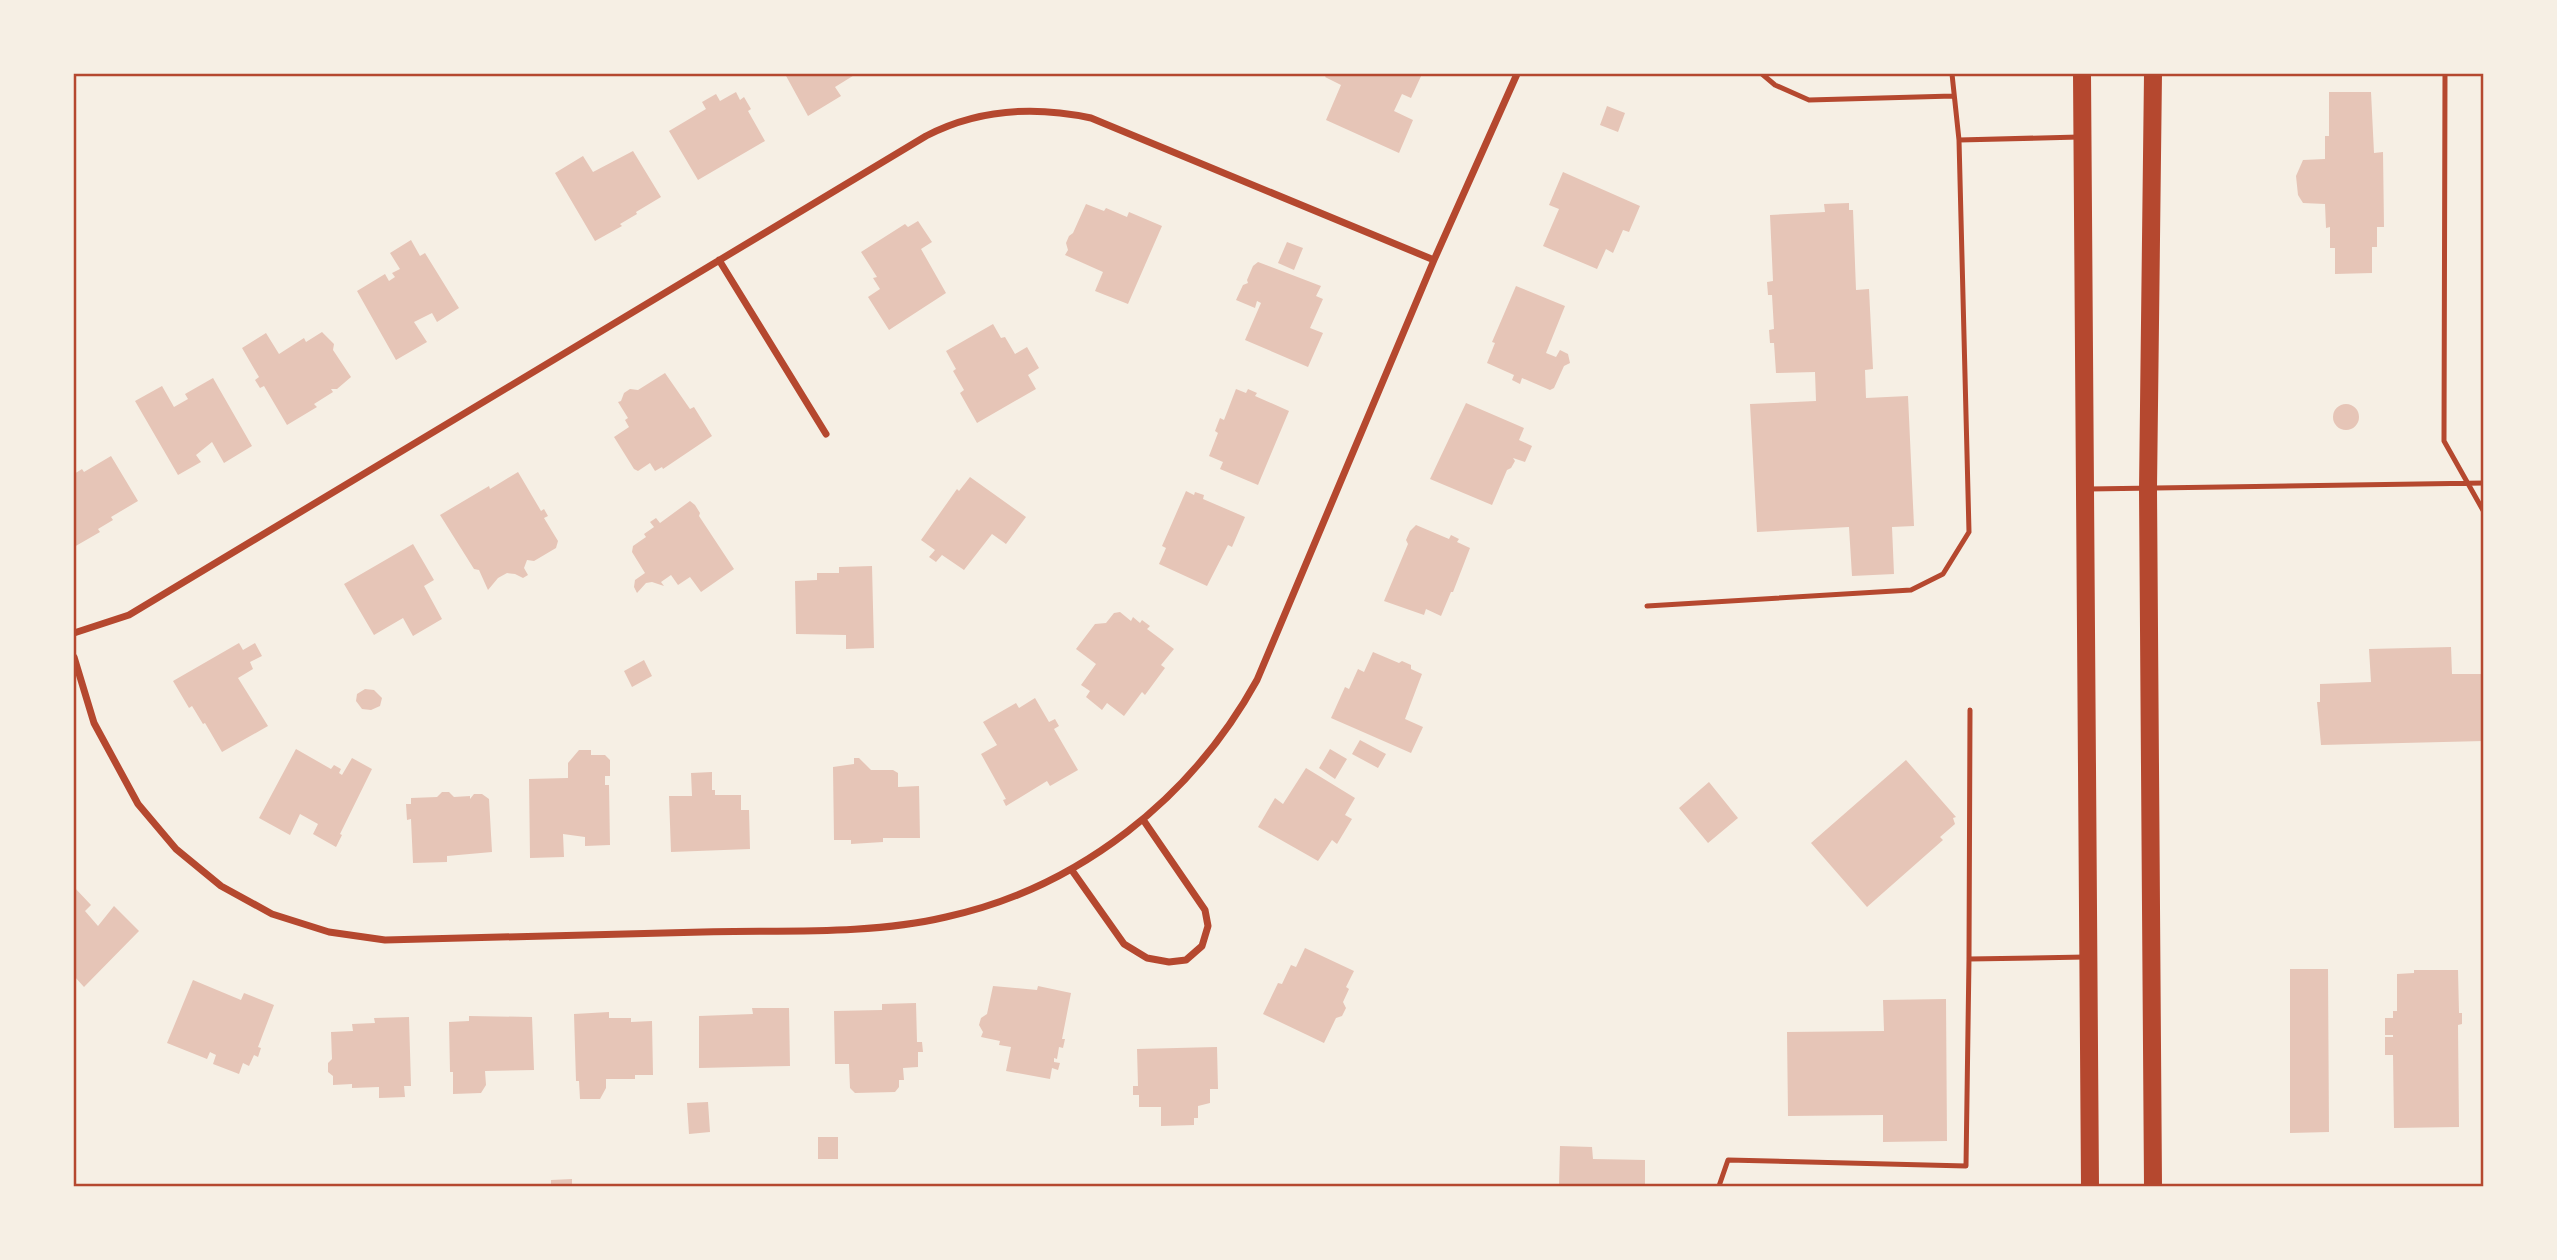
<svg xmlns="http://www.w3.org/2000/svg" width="2557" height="1260" viewBox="0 0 2557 1260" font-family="'Libre Baskerville',serif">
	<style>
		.building { fill: #e6c5b7 }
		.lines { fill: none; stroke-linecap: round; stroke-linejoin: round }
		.service { stroke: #b5482f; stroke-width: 5 }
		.minor { stroke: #b5482f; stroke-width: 7 }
		.primary { stroke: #b5482f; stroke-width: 18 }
		.neatline { fill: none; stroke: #b5482f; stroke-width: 2.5 }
	</style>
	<rect width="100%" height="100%" fill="#f6efe4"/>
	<!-- building -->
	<path class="building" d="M 785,74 L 856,74 L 835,87 L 841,96 L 808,116 Z
		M 1327,74 L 1422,74 L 1411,98 L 1402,94 L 1394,111 L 1413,120 L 1399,153 L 1326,120 L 1341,85 L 1325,77 Z
		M 736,92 L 740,100 L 744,97 L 751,109 L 748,111 L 765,141 L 698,180 L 669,131 L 706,109 L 702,102 L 716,94 L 720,101 Z
		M 2329,92 L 2371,92 L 2374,153 L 2383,152 L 2384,227 L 2377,227 L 2377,247 L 2372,247 L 2372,273 L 2335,274 L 2335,248 L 2330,248 L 2330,227 L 2326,228 L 2325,204 L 2303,203 L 2298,195 L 2296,176 L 2303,160 L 2325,159 L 2325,136 L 2329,136 Z
		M 1607,106 L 1625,113 L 1618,132 L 1600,125 Z
		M 633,151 L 661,197 L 636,212 L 637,214 L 620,224 L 622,226 L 595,241 L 555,173 L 583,156 L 593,172 Z
		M 1563,172 L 1640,206 L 1629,232 L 1623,230 L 1613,253 L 1606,249 L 1597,269 L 1543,246 L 1559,209 L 1549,205 Z
		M 1849,203 L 1849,210 L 1853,210 L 1856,290 L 1869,289 L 1873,369 L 1865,370 L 1866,398 L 1908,396 L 1914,526 L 1892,527 L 1894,574 L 1852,576 L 1849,527 L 1757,532 L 1750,404 L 1816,401 L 1815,372 L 1776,373 L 1774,343 L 1770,343 L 1769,330 L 1774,329 L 1772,295 L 1768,295 L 1767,282 L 1773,281 L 1770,215 L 1825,212 L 1824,204 Z
		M 1086,204 L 1104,211 L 1106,208 L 1127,217 L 1129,212 L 1162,226 L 1128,304 L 1095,291 L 1103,272 L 1065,255 L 1068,250 L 1066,243 L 1069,236 L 1073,233 Z
		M 918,221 L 932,242 L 921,249 L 946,293 L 889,330 L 868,297 L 880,289 L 873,278 L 877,277 L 861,252 L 905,224 L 908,227 Z
		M 411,240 L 420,256 L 425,253 L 459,308 L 437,322 L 432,313 L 414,322 L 427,342 L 396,360 L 357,291 L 385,274 L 389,281 L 395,277 L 392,273 L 400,269 L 390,253 Z
		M 1287,242 L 1303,248 L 1294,270 L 1278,263 Z
		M 1258,262 L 1321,286 L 1316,296 L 1323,299 L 1310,328 L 1323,333 L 1308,367 L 1245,340 L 1261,303 L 1257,301 L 1255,308 L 1236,300 L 1243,285 L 1248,283 L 1247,280 L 1253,266 Z
		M 1516,286 L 1565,306 L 1546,353 L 1556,357 L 1560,350 L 1568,354 L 1570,363 L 1564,366 L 1554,388 L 1550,390 L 1522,378 L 1520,384 L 1512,380 L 1514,375 L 1487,363 L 1495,343 L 1492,342 Z
		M 993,324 L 1001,338 L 1005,337 L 1015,354 L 1027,347 L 1039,368 L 1028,375 L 1036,389 L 977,423 L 960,393 L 964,390 L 953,371 L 956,369 L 946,351 Z
		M 322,332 L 334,344 L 333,350 L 351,377 L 337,389 L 331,389 L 333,392 L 314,404 L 317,407 L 287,425 L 264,386 L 260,388 L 255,380 L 259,377 L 242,348 L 266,333 L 279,354 L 304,338 L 306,342 Z
		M 665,373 L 690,409 L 694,407 L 712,436 L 663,469 L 662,467 L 655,471 L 650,463 L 638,471 L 634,469 L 614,437 L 629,427 L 625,420 L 628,418 L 618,402 L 621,401 L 624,393 L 630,389 L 638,390 Z
		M 213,378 L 252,446 L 224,463 L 212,442 L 196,455 L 201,462 L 178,475 L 135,401 L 162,386 L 174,407 L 188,399 L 185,394 Z
		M 1236,389 L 1246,393 L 1248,389 L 1257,393 L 1255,396 L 1289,411 L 1258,485 L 1220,469 L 1223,462 L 1209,456 L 1218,433 L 1215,431 L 1220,418 L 1224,420 Z
		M 1466,403 L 1524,428 L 1519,440 L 1532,446 L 1525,462 L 1513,458 L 1515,461 L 1511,468 L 1507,470 L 1492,505 L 1430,479 Z
		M2333 417a13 13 0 1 1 26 0a13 13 0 1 1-26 0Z
		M 111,456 L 138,501 L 111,517 L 113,520 L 98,529 L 100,532 L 74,547 L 74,474 L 82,469 L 84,472 Z
		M 518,472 L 541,511 L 544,509 L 548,516 L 544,518 L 558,541 L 556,548 L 534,561 L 527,560 L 524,568 L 528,575 L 523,578 L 515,574 L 507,573 L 498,578 L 488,590 L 479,570 L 474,569 L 440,515 L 489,486 L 490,489 Z
		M 970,477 L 1026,517 L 1006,544 L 992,534 L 964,570 L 942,555 L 936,562 L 929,557 L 935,550 L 921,540 L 957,489 L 959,491 Z
		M 1186,491 L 1194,495 L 1195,492 L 1204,495 L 1203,499 L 1245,517 L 1232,547 L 1228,545 L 1207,586 L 1159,564 L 1166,548 L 1162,546 Z
		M 690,501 L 695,505 L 700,513 L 699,516 L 734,569 L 701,592 L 690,577 L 678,585 L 671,575 L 661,582 L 664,586 L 652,582 L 646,583 L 637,593 L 634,587 L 635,580 L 645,573 L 632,552 L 633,546 L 646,537 L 644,534 L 654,527 L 650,522 L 656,518 L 660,523 Z
		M 1416,525 L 1449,539 L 1451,535 L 1459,539 L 1457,542 L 1470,548 L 1453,592 L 1451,592 L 1441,616 L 1426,609 L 1424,615 L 1384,601 L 1408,544 L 1406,540 L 1410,531 Z
		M 413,544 L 434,580 L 424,586 L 442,619 L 413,636 L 403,618 L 374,635 L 344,584 Z
		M 872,566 L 874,648 L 846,649 L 846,635 L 796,634 L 795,581 L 817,580 L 817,573 L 839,573 L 839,567 Z
		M 1120,612 L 1131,621 L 1133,617 L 1140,623 L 1142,620 L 1150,626 L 1147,629 L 1174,649 L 1161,665 L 1165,668 L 1145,695 L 1142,692 L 1124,716 L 1107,703 L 1102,710 L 1086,697 L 1090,691 L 1081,685 L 1096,664 L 1076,649 L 1095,624 L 1106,623 L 1114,613 Z
		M 239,643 L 243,650 L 255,643 L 262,656 L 250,662 L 253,669 L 238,678 L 268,726 L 222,752 L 205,723 L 203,724 L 192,706 L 189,708 L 173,681 Z
		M 2451,647 L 2452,674 L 2481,674 L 2484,741 L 2321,745 L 2317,702 L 2320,702 L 2320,684 L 2371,682 L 2369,649 Z
		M 1373,652 L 1399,663 L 1402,661 L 1411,665 L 1411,669 L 1422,674 L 1405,719 L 1423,727 L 1411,753 L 1331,718 L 1345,687 L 1349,689 L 1358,669 L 1364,672 Z
		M 644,660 L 652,676 L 632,687 L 624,671 Z
		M 365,689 L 374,690 L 382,698 L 380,706 L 371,710 L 362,709 L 356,701 L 357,694 Z
		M 1035,698 L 1049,722 L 1055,719 L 1059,726 L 1054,729 L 1078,770 L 1050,786 L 1047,781 L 1006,806 L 1003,800 L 1006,799 L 981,754 L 997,745 L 983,722 L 1016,703 L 1019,708 Z
		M 1360,740 L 1386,754 L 1378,768 L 1352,754 Z
		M 296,749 L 331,769 L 334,765 L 341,769 L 339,773 L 342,775 L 352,758 L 372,769 L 340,834 L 342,835 L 336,847 L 313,834 L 318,824 L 300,814 L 290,835 L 259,818 Z
		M 1330,749 L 1347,759 L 1335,779 L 1319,768 Z
		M 579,750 L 591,750 L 591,755 L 605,755 L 610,760 L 610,776 L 605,776 L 605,785 L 609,785 L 610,845 L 585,846 L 585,837 L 563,834 L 564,857 L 530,858 L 529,779 L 568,778 L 568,763 Z
		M 854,758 L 859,758 L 871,770 L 893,770 L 898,773 L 898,787 L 919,786 L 920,838 L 883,838 L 883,842 L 851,844 L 851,840 L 834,840 L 833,767 L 854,764 Z
		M 1906,760 L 1956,817 L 1953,818 L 1955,824 L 1940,837 L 1943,840 L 1867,907 L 1811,843 Z
		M 1306,768 L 1355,798 L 1345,815 L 1352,819 L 1337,844 L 1332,840 L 1318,861 L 1258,827 L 1275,798 L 1283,804 Z
		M 712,772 L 712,790 L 715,790 L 715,795 L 741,795 L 741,810 L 749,810 L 750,849 L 671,852 L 669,796 L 692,796 L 691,773 Z
		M 1709,782 L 1738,818 L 1708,843 L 1679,808 Z
		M 442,792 L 449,792 L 454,797 L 470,796 L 470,799 L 474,794 L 482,794 L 489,799 L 492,852 L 447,856 L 447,862 L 413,863 L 411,819 L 407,820 L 406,804 L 411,804 L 411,798 L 437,797 Z
		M 74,887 L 91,905 L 85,911 L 98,926 L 114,906 L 139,931 L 84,987 L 74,976 Z
		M 1305,948 L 1354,971 L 1346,987 L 1349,989 L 1343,1002 L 1346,1008 L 1342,1016 L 1336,1018 L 1324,1043 L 1263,1014 L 1278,983 L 1282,984 L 1291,965 L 1296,967 Z
		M 2290,969 L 2328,969 L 2329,1132 L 2290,1133 Z
		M 2414,970 L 2458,970 L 2459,1013 L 2462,1013 L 2462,1024 L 2458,1025 L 2459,1127 L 2394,1128 L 2393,1055 L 2385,1055 L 2385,1037 L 2393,1037 L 2393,1035 L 2385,1035 L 2385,1018 L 2393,1018 L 2393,1011 L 2397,1011 L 2397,974 L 2414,973 Z
		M 193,980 L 241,1000 L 244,993 L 274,1005 L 258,1047 L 261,1048 L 258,1057 L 254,1055 L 249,1066 L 243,1063 L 239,1074 L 213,1064 L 216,1055 L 210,1052 L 207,1059 L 167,1043 Z
		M 993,986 L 1037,990 L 1038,986 L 1071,993 L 1062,1039 L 1065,1039 L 1063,1048 L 1059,1047 L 1057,1059 L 1054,1058 L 1054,1062 L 1060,1063 L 1058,1070 L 1052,1068 L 1050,1079 L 1006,1071 L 1011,1047 L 999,1045 L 1000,1041 L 981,1037 L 983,1032 L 979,1025 L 981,1018 L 987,1014 Z
		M 1946,999 L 1947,1141 L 1883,1142 L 1883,1115 L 1788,1116 L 1787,1032 L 1884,1031 L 1883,1000 Z
		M 916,1003 L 917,1042 L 922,1042 L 923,1052 L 918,1052 L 918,1067 L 903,1068 L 904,1080 L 899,1080 L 899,1087 L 895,1092 L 855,1093 L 850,1088 L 849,1064 L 835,1064 L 834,1011 L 882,1010 L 882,1004 Z
		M 752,1008 L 789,1008 L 790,1066 L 699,1068 L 699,1016 L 753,1014 Z
		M 609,1012 L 609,1018 L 631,1018 L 631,1022 L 652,1021 L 653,1075 L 635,1075 L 635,1079 L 606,1079 L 606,1088 L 600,1099 L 580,1099 L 579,1081 L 576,1081 L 574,1014 Z
		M 469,1016 L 532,1017 L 534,1070 L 485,1071 L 486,1085 L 481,1093 L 453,1094 L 453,1072 L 450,1072 L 449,1022 L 469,1021 Z
		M 409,1017 L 411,1086 L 404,1086 L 405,1097 L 379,1098 L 379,1087 L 352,1088 L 352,1084 L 333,1085 L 333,1076 L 328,1072 L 328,1063 L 332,1059 L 331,1032 L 353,1031 L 352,1024 L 375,1023 L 374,1018 Z
		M 1217,1047 L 1218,1089 L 1210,1089 L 1210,1103 L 1198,1106 L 1198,1118 L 1194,1118 L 1194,1125 L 1161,1126 L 1161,1107 L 1139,1107 L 1139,1095 L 1133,1095 L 1133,1086 L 1138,1086 L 1137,1049 Z
		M 708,1102 L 710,1132 L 689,1134 L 687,1103 Z
		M 818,1137 L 838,1137 L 838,1159 L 818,1159 Z
		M 1560,1146 L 1592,1147 L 1593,1159 L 1645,1160 L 1645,1186 L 1559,1186 Z
		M 572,1179 L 572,1186 L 551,1186 L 551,1180 Z"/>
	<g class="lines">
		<!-- service -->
		<path class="service" d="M 1762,74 L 1775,85 L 1809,100 L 1953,96
			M 1952,74 L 1959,140
			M 2445,74 L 2444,441 L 2484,512
			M 2089,489 L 2484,483
			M 1647,606 L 1911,590 L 1943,574 L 1969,532 L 1959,140 L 2079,137
			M 1970,710 L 1969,959 L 2086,957
			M 1719,1186 L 1728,1160 L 1966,1166 L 1969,959"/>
		<!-- minor -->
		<path class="minor" d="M 719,260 L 826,434
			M 74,633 L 129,615 L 926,136 C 978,109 1035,106 1091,118 L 1434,260
			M 74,657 L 94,723 L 138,804 L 176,849 L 221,886 L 272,914 L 329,932 L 385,940 C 491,937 597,934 703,932 C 782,930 870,935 946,917 C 1079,888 1192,798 1257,680 L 1434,260 L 1517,74
			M 1071,869 L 1124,944 L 1147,958 L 1169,962 L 1186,960 L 1202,946 L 1208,926 L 1205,910 L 1144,821"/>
		<!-- primary -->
		<path class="primary" d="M 2082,74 L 2090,1186
			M 2153,1186 L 2148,489 L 2153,74"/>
	</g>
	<!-- border -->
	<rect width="2557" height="1260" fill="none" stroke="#f6efe4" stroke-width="150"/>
	<rect x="75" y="75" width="2407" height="1110" class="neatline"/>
</svg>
